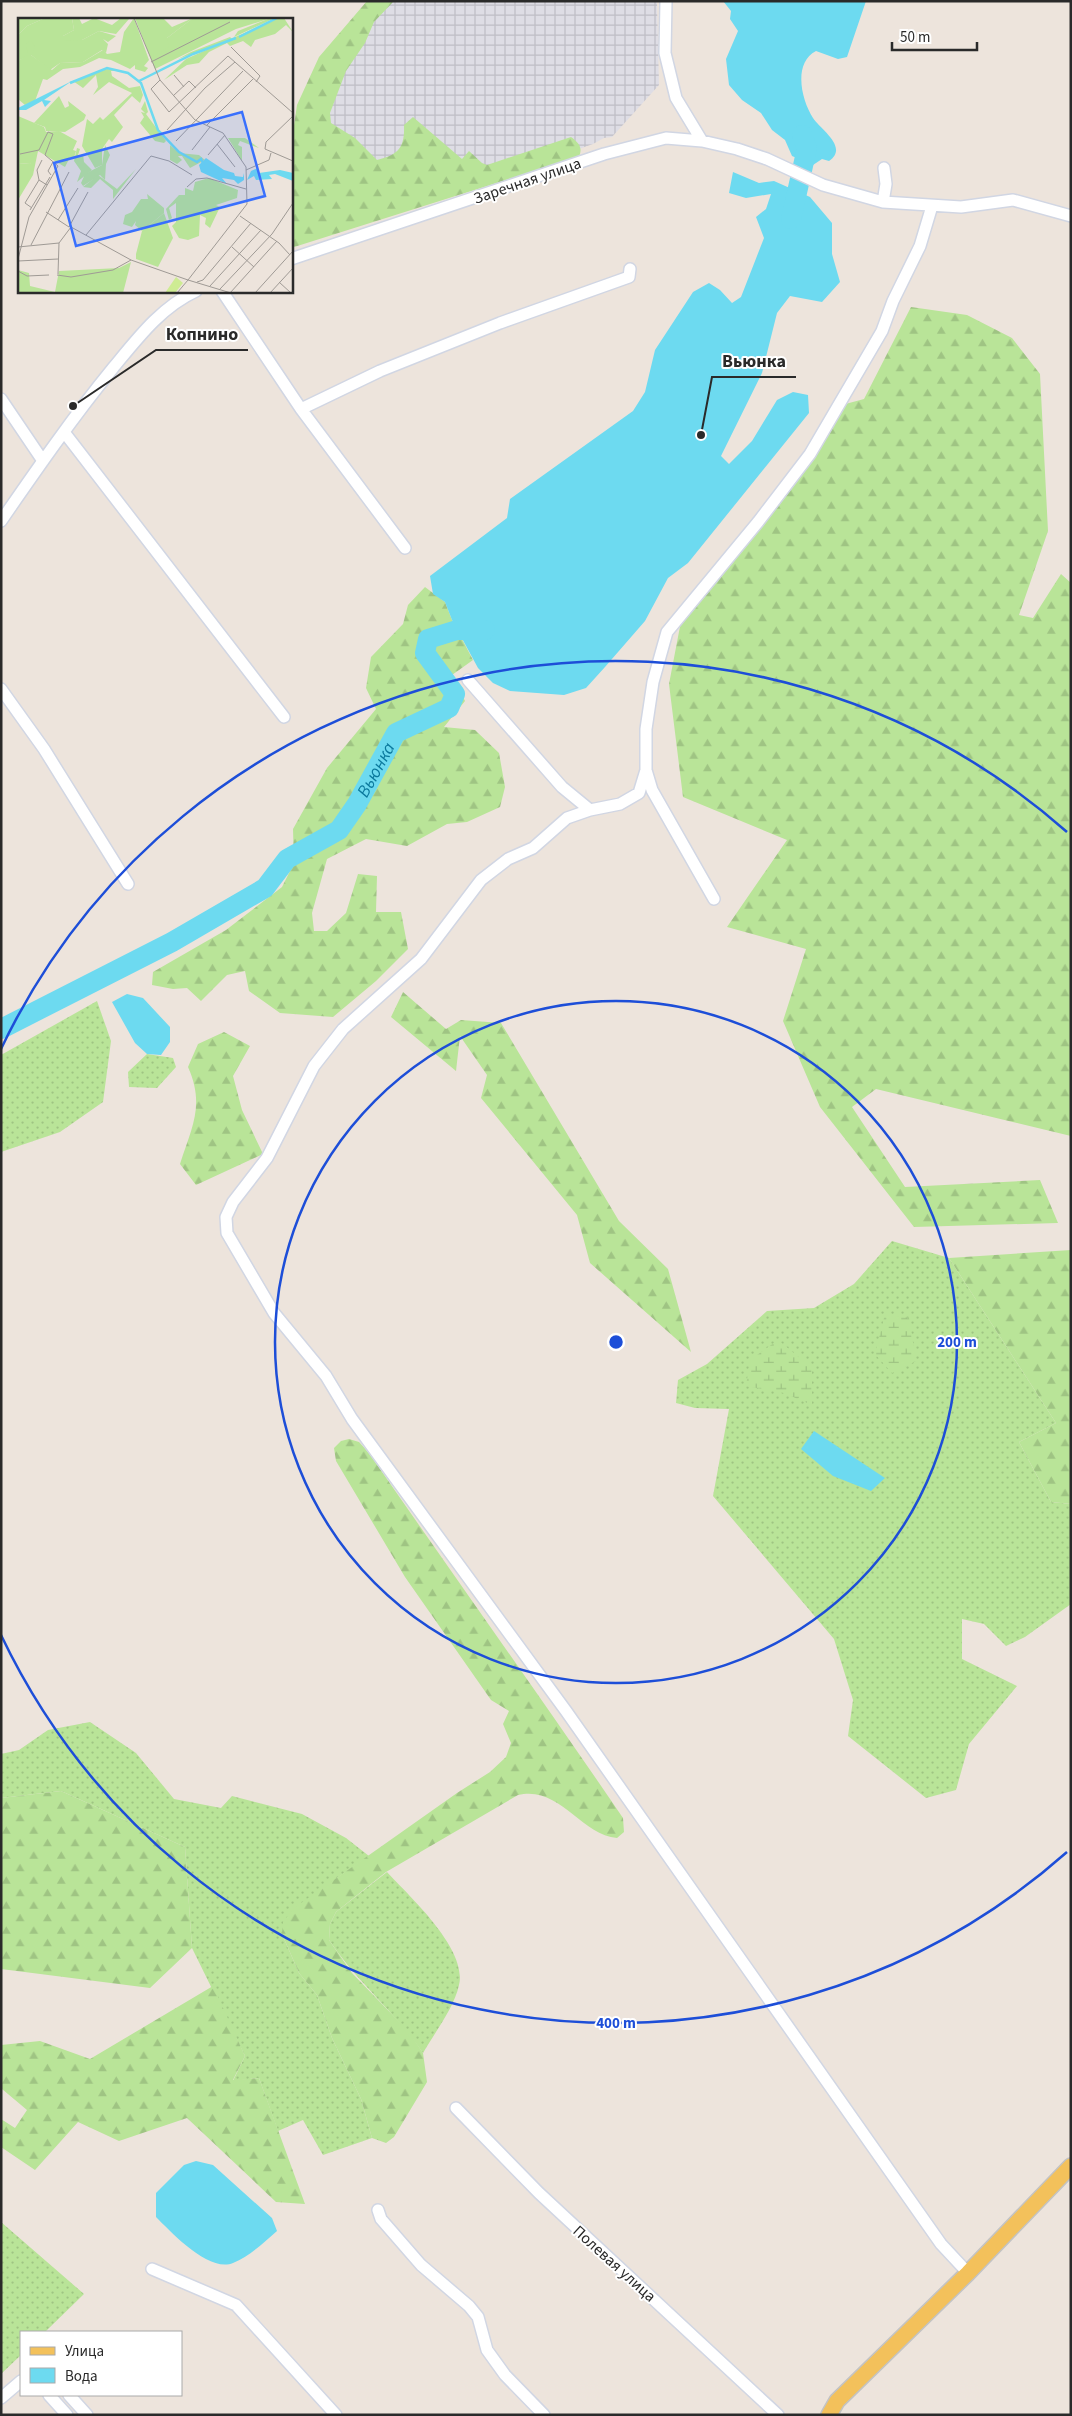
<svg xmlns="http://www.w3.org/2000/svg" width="1072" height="2416" viewBox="0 0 1072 2416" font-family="'Source Sans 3',sans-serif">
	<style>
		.industrial { fill: url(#industrial-grid) }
		.grass { fill: url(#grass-dots) }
		.forest { fill: url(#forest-firs) }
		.wetland { fill: url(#wetland-marsh) }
		.water { fill: #6ddaf0 }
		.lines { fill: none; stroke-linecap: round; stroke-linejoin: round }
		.river { stroke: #6ddaf0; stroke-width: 20 }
		.minor-casing { stroke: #d1d6e3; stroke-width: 14 }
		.major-casing { stroke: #c3c3c3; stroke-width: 18 }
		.minor { stroke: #fff; stroke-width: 11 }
		.major { stroke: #f3c15b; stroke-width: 15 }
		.ring { fill: none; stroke: #1d4ed8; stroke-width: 2.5 }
		.labels { text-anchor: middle; stroke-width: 4; stroke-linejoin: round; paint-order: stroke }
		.street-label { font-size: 16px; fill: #2a2a2a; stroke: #fff }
		.water-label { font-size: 18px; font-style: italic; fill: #0b799d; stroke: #fff }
		.inset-river { fill: none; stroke: #6ddaf0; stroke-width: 2.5 }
		.inset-road { fill: none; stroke: #9f9a95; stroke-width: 1 }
		.view { fill: #3970fd; fill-opacity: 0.15; stroke: #3970fd; stroke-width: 2.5 }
		.inset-edge { fill: none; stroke: #2a2a2a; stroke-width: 2.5 }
		.centre { fill: #1d4ed8; stroke: #fff; stroke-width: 2.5 }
		.ring-label { font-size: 15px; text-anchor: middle; font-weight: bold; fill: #1d4ed8; stroke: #fff; stroke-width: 4; stroke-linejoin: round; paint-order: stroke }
		.leader { fill: none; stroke: #2a2a2a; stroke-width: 2 }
		.callout-dot { fill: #2a2a2a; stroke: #fff; stroke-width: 2 }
		.callout-label { font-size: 18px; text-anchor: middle; font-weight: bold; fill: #2a2a2a; stroke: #fff; stroke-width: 4; stroke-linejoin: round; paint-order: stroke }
	</style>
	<defs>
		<pattern id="industrial-grid" width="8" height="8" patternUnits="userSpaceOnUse" patternTransform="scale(1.25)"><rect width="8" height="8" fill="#dedde5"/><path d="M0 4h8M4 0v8" fill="none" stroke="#bfbec5"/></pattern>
		<pattern id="grass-dots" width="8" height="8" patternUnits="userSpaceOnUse" patternTransform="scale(1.25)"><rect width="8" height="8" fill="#b9e498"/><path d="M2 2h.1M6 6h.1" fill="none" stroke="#9fc483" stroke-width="1.8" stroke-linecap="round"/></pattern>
		<pattern id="forest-firs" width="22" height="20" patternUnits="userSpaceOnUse" patternTransform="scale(1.25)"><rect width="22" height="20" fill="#b9e498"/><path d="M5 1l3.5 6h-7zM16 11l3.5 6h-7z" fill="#9fc483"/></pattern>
		<pattern id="wetland-marsh" width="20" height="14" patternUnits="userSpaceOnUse" patternTransform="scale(1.25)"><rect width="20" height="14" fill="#b9e498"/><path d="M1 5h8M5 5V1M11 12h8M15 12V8" fill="none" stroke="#9fc483"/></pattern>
	</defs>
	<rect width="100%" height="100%" fill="#ede4dc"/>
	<!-- industrial -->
	<path class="industrial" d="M 381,1 L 657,1 L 659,85 L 612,137 L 604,138 L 593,144 L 390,216 L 296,117 Z"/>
	<!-- grass -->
	<path class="grass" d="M 97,1001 L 111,1041 L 103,1102 L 60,1132 L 1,1152 L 1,1055 Z
		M 147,1054 L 173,1058 L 176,1067 L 157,1088 L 129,1087 L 128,1072 Z
		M 892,1241 L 949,1258 L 1056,1423 L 1019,1442 L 1051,1502 L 1071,1504 L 1071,1604 L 1025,1637 L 1006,1646 L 984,1624 L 962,1619 L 962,1659 L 1017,1686 L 969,1744 L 956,1790 L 926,1798 L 848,1736 L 853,1700 L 834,1639 L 713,1496 L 729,1409 L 695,1408 L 676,1403 L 678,1380 L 707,1364 L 767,1311 L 814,1308 L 854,1284 Z
		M 90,1722 L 136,1753 L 174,1799 L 221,1808 L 232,1796 L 302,1814 L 346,1838 L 369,1856 L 337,1878 L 282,1934 L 299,1973 L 317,1995 L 332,2038 L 361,2099 L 372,2138 L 323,2155 L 303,2120 L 278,2131 L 259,2078 L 233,2081 L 245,2056 L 192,1948 L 185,1847 L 61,1791 L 1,1798 L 1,1754 L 19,1750 L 48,1730 Z
		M 387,1872 C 409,1896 468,1949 459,1985 C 454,2008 435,2032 423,2053 C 395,2012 356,1981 329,1940 L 330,1924 L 336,1912 Z
		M 1,2222 L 84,2294 L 45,2332 L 21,2332 L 21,2355 L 1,2374 Z"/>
	<!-- forest -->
	<path class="forest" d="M 367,1 L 394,1 L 374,22 L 365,43 L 346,71 L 330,113 L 331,123 L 355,138 L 377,160 C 398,155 405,148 404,125 L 413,117 L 462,159 L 469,151 L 482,163 L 487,165 L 571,137 C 579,143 583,147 579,157 L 291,248 L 291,146 L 297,105 L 319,57 Z
		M 911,307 L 967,315 L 1012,338 L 1040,374 L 1048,531 L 1019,615 L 1033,618 L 1061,574 L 1071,583 L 1071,1136 L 876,1089 L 852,1107 L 905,1187 L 1040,1180 L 1058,1223 L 914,1227 L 820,1107 L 783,1021 L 806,949 L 727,927 L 787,840 L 683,797 L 669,684 L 682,616 L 838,406 L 864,399 Z
		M 425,587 L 445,602 L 452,620 L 473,660 L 452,675 L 465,701 L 444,727 L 475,730 L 499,753 L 505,787 L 500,807 L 467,822 L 447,824 L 407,846 L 366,839 L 327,859 L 312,913 L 314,931 L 327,931 L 346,913 L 358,874 L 377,876 L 376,912 L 401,912 L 408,949 L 376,981 L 333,1017 L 280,1013 L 249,991 L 245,971 L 227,975 L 201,1001 L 187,988 L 173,989 L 152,985 L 153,972 L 226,930 L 282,887 L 294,863 L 293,829 L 327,768 L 376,709 L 366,688 L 371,657 L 403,624 L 408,605 Z
		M 403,992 L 446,1029 L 461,1020 L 501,1023 L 619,1221 L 668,1269 L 691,1352 L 590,1263 L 577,1215 L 481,1098 L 487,1075 L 460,1036 L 456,1071 L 391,1017 Z
		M 224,1032 L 250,1046 L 233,1076 L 242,1110 L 263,1154 L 196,1185 L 180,1164 C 192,1127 205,1105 188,1067 L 198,1044 Z
		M 1071,1250 L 1071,1504 L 1051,1502 L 1019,1442 L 1056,1423 L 949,1258 Z
		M 349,1439 L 359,1442 L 369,1453 C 453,1575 540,1696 623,1818 L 624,1832 L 617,1838 C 580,1834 559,1785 518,1795 L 386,1872 L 336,1912 L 330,1924 L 329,1940 L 352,1973 L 409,2032 L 423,2053 L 427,2082 L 394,2137 L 386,2143 L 372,2138 L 361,2099 L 332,2038 L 317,1995 L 299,1973 L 282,1934 L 283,1922 L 294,1908 L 457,1793 L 490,1772 L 506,1757 L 511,1743 L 503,1724 L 509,1711 L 491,1700 L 405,1577 L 336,1461 L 334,1448 L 341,1441 Z
		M 61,1791 L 185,1847 L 192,1948 L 150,1988 L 1,1969 L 1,1798 Z
		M 213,1986 L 245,2056 L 233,2080 L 259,2078 L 305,2204 L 276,2202 L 187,2118 L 119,2141 L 78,2122 L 35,2170 L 1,2147 L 1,2119 L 15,2128 L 27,2110 L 2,2089 L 1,2045 L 40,2041 L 90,2059 Z"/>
	<!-- wetland -->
	<path class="wetland" d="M 885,1314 L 909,1318 L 916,1361 L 892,1373 L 875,1354 Z
		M 778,1340 L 812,1368 L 812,1405 L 784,1393 L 746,1386 L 750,1360 Z"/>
	<!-- water -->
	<path class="water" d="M 723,1 L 866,1 L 847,57 L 838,59 L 816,51 C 793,63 801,99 813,118 C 821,130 849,147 829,161 L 822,159 L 813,165 L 792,156 L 785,140 L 772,130 L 761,113 L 742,100 L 729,85 L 726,59 L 738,31 L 730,19 L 731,11 Z
		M 733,172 L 759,183 L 774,181 L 810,197 L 832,223 L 832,254 L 840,282 L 822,302 L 790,296 L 777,313 L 762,373 L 721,456 L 729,464 L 752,441 L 777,400 L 793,392 L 808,395 L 809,413 L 688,563 L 668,578 L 645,621 L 605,667 L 586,688 L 564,695 L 510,691 L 493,683 L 478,668 L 452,620 L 445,602 L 433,594 L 430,576 L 507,518 L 510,499 L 633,411 L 645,392 L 655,350 L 693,292 L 709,283 L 720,290 L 732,303 L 741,297 L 764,238 L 756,217 L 766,209 L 771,194 L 746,198 L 729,193 Z
		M 127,994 L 143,998 L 170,1027 L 170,1042 L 161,1055 L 147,1054 L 135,1043 L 112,1002 Z
		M 814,1431 L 885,1478 L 871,1491 L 833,1476 L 801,1449 Z
		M 196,2161 L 213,2165 L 272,2218 L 277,2231 C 263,2243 249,2257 233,2263 C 209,2273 171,2232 156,2217 L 156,2193 L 184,2165 Z"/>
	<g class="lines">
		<!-- river -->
		<g class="river">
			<path d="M 791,219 L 807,148 L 802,135"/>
			<path id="s1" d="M 1,1029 L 172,942 L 265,888 L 287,859 L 339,830 L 357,804 L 396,733 L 449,708 L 455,694 L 425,653 L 428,639 L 457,630 L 485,630"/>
		</g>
		<defs>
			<path id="minor" d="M 666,1 L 665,53 L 676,98 L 702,141
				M 883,202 L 886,184 L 884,168
				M 291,259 L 604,154 L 666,138 L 702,141 L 737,149 L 767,159 L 823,185 L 883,202 L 961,207 L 1013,200 L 1071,216
				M 222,291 L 301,409 L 405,548
				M 1,399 L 43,461
				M 301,409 L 380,371 L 500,323 L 629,277 L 630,269
				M 64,432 L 284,717
				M 1,521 C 37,469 73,417 113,368 C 137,339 161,307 196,291
				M 468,680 L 562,787 L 590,810 L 620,804 L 639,793 L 646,770
				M 1,689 L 44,749 L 128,884
				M 590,810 L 567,818 L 533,848 L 508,859 L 481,880 L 421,959 L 343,1029 L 314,1066 L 267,1158 L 233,1202 L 226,1217 L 227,1233 L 274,1313 L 326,1376 L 352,1419 L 566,1711 L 941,2244 L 968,2273
				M 714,899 L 652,790 L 646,770 L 646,729 L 653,682 L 667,632 L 758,522 L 810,454 L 882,331 L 893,301 L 920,246 L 932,206
				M 456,2108 L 539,2193 L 778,2415
				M 378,2210 L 381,2219 L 421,2265 L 469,2306 L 478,2317 L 487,2350 L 505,2375 L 544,2415
				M 152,2269 L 236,2305 L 336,2415
				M 49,2395 L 67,2415
				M 69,2395 L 87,2415
				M 1,2398 L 21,2381"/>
			<path id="major" d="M 829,2415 L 837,2401 L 968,2273 L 1071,2166"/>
		</defs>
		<!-- minor casing -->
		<use href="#minor" class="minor-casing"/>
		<!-- major casing -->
		<use href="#major" class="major-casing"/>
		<!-- minor -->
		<use href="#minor" class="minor"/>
		<!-- major -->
		<use href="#major" class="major"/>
	</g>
	<!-- distance rings -->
	<g class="ring">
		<circle cx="616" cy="1342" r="341"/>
		<path d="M1067 1852A681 681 0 0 1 1 1635M1 1049A681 681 0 0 1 1067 832"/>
	</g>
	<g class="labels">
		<!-- street labels -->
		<g class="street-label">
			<text transform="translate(527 180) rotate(-19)" y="6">Заречная улица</text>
			<text transform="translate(615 2263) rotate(42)" y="6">Полевая улица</text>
		</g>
		<!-- water labels -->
		<g class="water-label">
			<text dy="6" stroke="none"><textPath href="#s1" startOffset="466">Вьюнка</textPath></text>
		</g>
	</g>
	<!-- overview -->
	<g transform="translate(18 18)">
		<rect width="275" height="275" fill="#ede4dc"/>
		<path d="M 27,0 L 54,0 L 56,12 L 45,18 L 64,22 L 81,13 L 98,18 L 90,24 L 85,21 L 90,26 L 88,35 L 84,32 L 65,44 L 42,45 L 32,52 L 13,37 L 0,43 L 0,17 L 9,8 ZM 175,0 L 250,0 L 250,1 L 218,11 L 137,51 L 132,39 L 149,20 ZM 127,83 L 130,94 L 128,96 L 148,123 L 146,125 L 137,123 L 122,105 L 126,99 L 123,94 L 127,95 L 123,91 ZM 0,98 L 26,109 L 28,114 L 41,113 L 59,123 L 55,132 L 58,133 L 56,140 L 52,139 L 47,149 L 20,133 L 12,146 L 0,145 ZM 87,127 L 92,137 L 88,146 L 87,162 L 82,157 L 65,168 L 63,165 L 67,156 L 84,147 ZM 129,176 L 146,190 L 146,195 L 124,213 L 117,207 L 118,203 L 114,209 L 105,206 L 107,197 L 114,194 L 123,181 L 130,181 Z" fill="#b9e498"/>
		<path d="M 0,0 L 27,0 L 9,8 L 0,17 ZM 54,0 L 61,0 L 64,6 L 76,0 L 94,7 L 103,0 L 111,1 L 98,16 L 81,13 L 64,22 L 45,23 L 45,18 L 56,12 ZM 116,0 L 131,42 L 126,48 L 130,50 L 127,54 L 117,51 L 117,47 L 112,51 L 93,42 L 81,40 L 62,49 L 45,51 L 29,62 L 25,61 L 17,83 L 7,87 L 0,81 L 0,43 L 10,37 L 8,26 L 13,22 L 17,29 L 13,37 L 34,52 L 42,45 L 65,44 L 85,32 L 89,36 L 102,34 L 106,14 ZM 117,0 L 145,0 L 154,9 L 175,0 L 149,20 L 151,29 L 132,39 ZM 252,0 L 257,0 L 216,19 L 220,13 ZM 260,0 L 266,0 L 275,14 L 268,7 L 257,16 L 237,22 L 233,29 L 225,23 L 212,28 L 209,25 L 191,34 L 181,45 L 169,47 L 146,62 L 168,41 ZM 212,19 L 214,21 L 160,41 L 173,34 ZM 89,51 L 101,52 L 93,53 L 94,58 L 111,70 L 122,68 L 125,77 L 122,85 L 114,78 L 96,97 L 105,109 L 94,124 L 91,121 L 84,131 L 84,147 L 77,150 L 64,128 L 69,101 L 75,106 L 82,99 L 85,102 L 114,75 L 91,64 L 75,77 L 80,69 L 78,57 L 65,70 L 55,63 ZM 41,78 L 47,90 L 51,88 L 50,83 L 68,97 L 66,102 L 47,114 L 28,113 L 27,109 L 16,105 ZM 210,120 L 227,120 L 241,130 L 222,123 L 220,127 L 224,129 L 224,143 ZM 152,127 L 161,135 L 181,137 L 187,142 L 172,150 L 164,138 L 160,138 L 164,142 L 159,146 L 152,142 ZM 59,130 L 62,131 L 59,140 L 65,136 L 66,144 L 74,152 L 59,164 L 63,153 L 56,143 ZM 16,133 L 20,133 L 15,157 L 0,182 L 0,145 L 12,146 ZM 118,151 L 95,181 L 95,172 L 82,161 L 73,170 L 65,169 L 80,157 L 99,171 ZM 191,160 L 220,172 L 219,180 L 198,187 L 202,189 L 192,210 L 187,206 L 188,200 L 182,197 L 181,218 L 170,222 L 161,220 L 154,208 L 158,204 L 158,185 L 151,190 L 154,200 L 151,202 L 148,191 L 161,177 L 167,177 L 167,170 L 175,173 L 177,164 ZM 146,195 L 155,220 L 140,249 L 118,241 L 118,236 L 124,213 ZM 113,244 L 105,275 L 0,275 L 0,252 L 11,255 L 12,268 L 37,274 L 41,253 L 101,250 Z" fill="#b9e498"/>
		<path d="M 158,259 L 165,265 L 157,275 L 147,275 Z" fill="#ceec93"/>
		<path d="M 54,63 L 26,82 L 33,83 L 27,89 L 24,83 L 8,92 L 0,92 L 0,90 ZM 188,140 L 206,152 L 216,155 L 217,158 L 225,159 L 226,155 L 226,162 L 220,166 L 216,162 L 204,160 L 209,166 L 183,154 L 181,147 ZM 240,150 L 241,155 L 262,152 L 275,155 L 275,163 L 257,156 L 251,157 L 254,161 L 238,162 L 236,158 L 229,162 L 233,153 Z" fill="#6ddaf0"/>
		<path class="inset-river" d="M 221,19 L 259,0M 121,63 L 175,36 L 218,20M 52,65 L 89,50 L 110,55 L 123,65 L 140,112 L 161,134 L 179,144 L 183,141 L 186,147"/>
		<path class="inset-road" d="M 116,0 L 142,62 L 177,102 L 205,115 L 228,149 L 229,186 L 170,262 L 213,275M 213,29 L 242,58 L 238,64M 133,44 L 212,4M 156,57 L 166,69M 142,62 L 133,71 L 151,94 L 210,38 L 275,95M 155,78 L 171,63 L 178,70M 275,98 L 248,124 L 247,131 L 275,143M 189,107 L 235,61M 149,112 L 187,70 L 217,44M 158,123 L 225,53M 199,126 L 217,149M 174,132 L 192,109M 190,137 L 207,117M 24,142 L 19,152 L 21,162 L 29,167M 228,152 L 251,142 L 253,135M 33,157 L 30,153 L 35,144M 169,169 L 178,161 L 189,160 L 228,171M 14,190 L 7,185 L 21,162M 12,192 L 32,159M 28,194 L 51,209M 222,198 L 261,225 L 272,237M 40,202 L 60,170M 51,209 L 70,174M 68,217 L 133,138 L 151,143 L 174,157M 13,227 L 51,154M 0,229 L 41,225 L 53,209 L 113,242 L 170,262 L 159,275M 214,229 L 236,249M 0,241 L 11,199 L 40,148 L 27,137 L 35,116 L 30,114 L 21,132 L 2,136M 0,243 L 40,241M 0,253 L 9,258 L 31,257M 40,256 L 41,225M 39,257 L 53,259 L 95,252 L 113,242M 179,264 L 185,262 L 233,205M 261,264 L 273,275M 192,268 L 243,212M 202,271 L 254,216 L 275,185M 212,275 L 259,223M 237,275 L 275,233M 252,275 L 275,250"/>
		<path class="view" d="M 224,94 L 247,178 L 58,228 L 36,145 Z"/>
		<rect width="275" height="275" class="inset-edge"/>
	</g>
	<circle cx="616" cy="1342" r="8" class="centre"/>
	<g class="ring-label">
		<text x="957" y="1347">200 m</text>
		<text x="616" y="2028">400 m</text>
	</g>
	<!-- callouts -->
	<path class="leader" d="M73 406L156 350H248M701 435L712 377H796"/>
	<g class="callout-dot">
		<circle cx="73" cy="406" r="5"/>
		<circle cx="701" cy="435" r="5"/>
	</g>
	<g class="callout-label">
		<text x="202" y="340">Копнино</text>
		<text x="754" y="367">Вьюнка</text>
	</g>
	<!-- border -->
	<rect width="1072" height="2416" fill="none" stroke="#2a2a2a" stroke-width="5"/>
	<!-- legend -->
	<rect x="20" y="2331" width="162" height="65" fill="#ffffff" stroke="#aaaaaa"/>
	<rect x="30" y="2347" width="25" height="8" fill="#f3c15b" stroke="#aaaaaa"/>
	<text x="65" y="2356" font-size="15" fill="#2a2a2a">Улица</text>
	<rect x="30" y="2368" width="25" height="15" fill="#6ddaf0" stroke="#aaaaaa"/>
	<text x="65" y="2381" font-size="15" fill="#2a2a2a">Вода</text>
	<!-- scale -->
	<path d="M892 42v8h85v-8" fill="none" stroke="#2a2a2a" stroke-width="2.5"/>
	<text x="900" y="42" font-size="15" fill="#2a2a2a" stroke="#ffffff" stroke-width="4" paint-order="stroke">50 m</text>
</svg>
